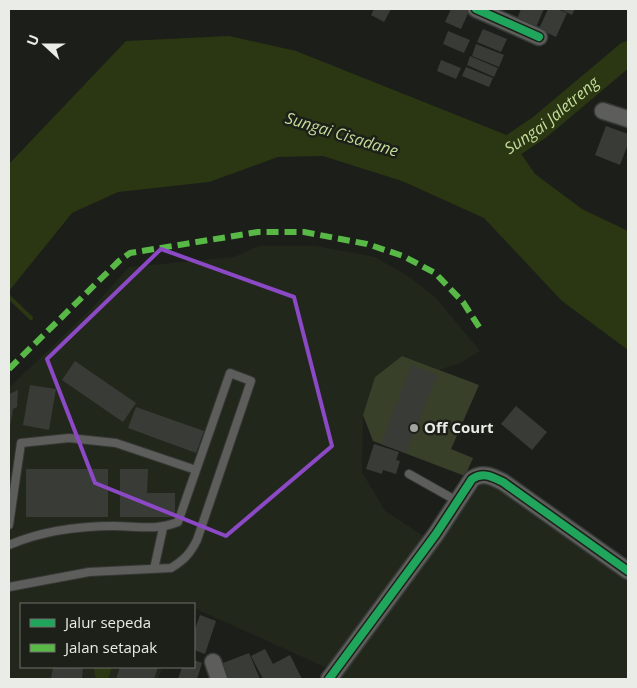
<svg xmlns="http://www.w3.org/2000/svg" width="637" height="688" viewBox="0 0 637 688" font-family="'Open Sans',sans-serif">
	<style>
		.built { fill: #22271c }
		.green { fill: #38402a }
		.water { fill: #2b3712 }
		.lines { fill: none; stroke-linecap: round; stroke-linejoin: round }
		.stream { stroke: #2b3712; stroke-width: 4 }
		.river { stroke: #2b3712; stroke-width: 24 }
		.building { fill: #393b37 }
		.lane-casing { stroke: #373936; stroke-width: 10 }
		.street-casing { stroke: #373936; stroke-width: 19 }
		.lane { stroke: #5d5e5b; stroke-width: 8 }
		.street { stroke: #5d5e5b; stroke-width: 16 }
		.quiet { stroke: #58b947; stroke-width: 6; stroke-dasharray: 12 6; stroke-linecap: butt }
		.cycleway-casing { stroke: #1d1f19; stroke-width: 11 }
		.cycleway { stroke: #20a55d; stroke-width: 8 }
		.marked { fill: none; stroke: #8c49c5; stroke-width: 4; stroke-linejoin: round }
		.poi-dot { fill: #a2a49f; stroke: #1d1f19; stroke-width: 2 }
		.labels { text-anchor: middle; stroke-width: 5; stroke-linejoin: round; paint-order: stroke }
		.poi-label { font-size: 15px; font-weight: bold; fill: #eaece7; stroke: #1d1f19; text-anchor: start }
		.water-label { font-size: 16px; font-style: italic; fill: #c4dd99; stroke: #1d1f19 }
	</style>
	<rect width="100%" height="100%" fill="#1c1e1a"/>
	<!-- built -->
	<path class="built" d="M 259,246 L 316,246 L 375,257 L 411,278 L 436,298 L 480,351 L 460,363 L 439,370 L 402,356 L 375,377 L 363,415 L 362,472 L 385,511 L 439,546 L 475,490 L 481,485 L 493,485 L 560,528 L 628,577 L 628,679 L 319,679 L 327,668 L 194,608 L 194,604 L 182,603 L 21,604 L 21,667 L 162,667 L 158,679 L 9,679 L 9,388 L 92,308 L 129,267 L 234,257 Z"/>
	<!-- green -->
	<path class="green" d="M 402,356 L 479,385 L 451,449 L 473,458 L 465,476 L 373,441 L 363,415 L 375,377 Z"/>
	<!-- water -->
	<path class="water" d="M 229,36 L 296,51 L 509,136 L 535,174 L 582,209 L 628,231 L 628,350 L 562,301 L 484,218 L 402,181 L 323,156 L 278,157 L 209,182 L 118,192 L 72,213 L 9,291 L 9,164 L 126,41 Z
		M 93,667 L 112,667 L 108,679 L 96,679 Z"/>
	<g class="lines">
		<!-- stream -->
		<path class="stream" d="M 9,297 L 31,318"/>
		<!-- river -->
		<path class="river" id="s1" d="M 488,162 L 540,127 L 628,53"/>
	</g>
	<!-- building -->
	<path class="building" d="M 374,9 L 391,9 L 384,22 L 371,15 Z
		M 451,9 L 470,9 L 461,29 L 445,22 Z
		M 521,9 L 544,9 L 536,27 L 517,19 Z
		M 548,9 L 557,9 L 567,13 L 556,37 L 539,29 Z
		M 560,9 L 575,9 L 572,15 Z
		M 483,29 L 507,39 L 501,52 L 477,42 Z
		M 448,31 L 470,40 L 464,53 L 443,44 Z
		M 476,44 L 504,55 L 499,67 L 472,56 Z
		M 470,56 L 498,68 L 494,77 L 467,65 Z
		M 441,60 L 461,68 L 456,79 L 437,71 Z
		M 466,67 L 493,78 L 489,87 L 462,76 Z
		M 606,126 L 628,134 L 628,144 L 620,165 L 595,155 Z
		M 75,361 L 136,403 L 123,422 L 62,380 Z
		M 412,365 L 437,375 L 406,453 L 381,444 Z
		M 30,385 L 56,389 L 49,430 L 23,425 Z
		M 18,390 L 17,407 L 13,409 L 9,433 L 9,394 Z
		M 516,406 L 547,432 L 532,450 L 501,424 Z
		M 136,407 L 204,431 L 196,453 L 128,428 Z
		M 374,444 L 399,452 L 396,460 L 400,461 L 396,474 L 383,470 L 382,474 L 366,469 Z
		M 26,469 L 108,469 L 108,517 L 26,517 Z
		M 120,469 L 148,469 L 147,493 L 175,493 L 175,517 L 120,517 Z
		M 200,615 L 216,621 L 205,654 L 194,650 L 194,632 Z
		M 265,649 L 273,664 L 290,655 L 302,679 L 263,679 L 251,656 Z
		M 249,653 L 260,679 L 223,679 L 218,665 Z
		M 194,660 L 202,663 L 197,679 L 178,679 L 182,667 L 194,667 Z
		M 53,667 L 83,667 L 82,679 L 51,679 Z
		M 120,667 L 158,667 L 154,679 L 116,679 Z"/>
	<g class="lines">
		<defs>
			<path id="lane" d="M 409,474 L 457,501
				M 9,525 L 21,443 L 69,438 L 116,443 L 196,470
				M 9,545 C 42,531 77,526 114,526 C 137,526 155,531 178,522 L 230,373 L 251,381 L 197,540 C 190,554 184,560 171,568 L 89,572 L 9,587
				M 154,569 L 163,528"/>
			<path id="street" d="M 476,9 L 539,37
				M 603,111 L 628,119
				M 213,662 L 219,679
				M 329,679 L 436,534 L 472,479 C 483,472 491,476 503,482 L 628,571"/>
		</defs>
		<!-- lane casing -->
		<use href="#lane" class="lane-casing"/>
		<!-- street casing -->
		<use href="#street" class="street-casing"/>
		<!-- lane -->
		<use href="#lane" class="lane"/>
		<!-- street -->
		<use href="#street" class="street"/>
		<!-- quiet -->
		<path class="quiet" d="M 9,369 L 119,261 L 130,253 L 258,232 L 304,232 L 367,244 L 403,256 L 435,273 L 463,302 L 481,330"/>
		<defs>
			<path id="cycleway" d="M 476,9 L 539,37
				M 329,679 L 436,534 L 472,479 C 483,472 491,476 503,482 L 628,571"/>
		</defs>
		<!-- cycleway casing -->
		<use href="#cycleway" class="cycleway-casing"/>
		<!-- cycleway -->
		<use href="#cycleway" class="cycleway"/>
	</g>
	<!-- marked area -->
	<path class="marked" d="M 161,249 L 294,297 L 332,446 L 226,536 L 95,483 L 47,359 Z"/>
	<!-- markers -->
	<circle class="poi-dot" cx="414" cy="428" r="5"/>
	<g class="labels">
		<!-- poi labels -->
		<g class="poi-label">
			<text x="424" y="433">Off Court</text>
		</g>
		<!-- water labels -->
		<g class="water-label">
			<text dy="6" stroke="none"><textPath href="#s1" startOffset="79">Sungai Jaletreng</textPath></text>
			<text transform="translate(342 134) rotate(17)" y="6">Sungai Cisadane</text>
		</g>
	</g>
	<!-- border -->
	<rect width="637" height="688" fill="none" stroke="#eaece7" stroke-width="20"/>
	<!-- legend -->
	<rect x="20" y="603" width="175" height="65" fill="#1d1f19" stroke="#6f716b"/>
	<rect x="30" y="619" width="25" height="8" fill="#20a55d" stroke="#6f716b"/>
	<text x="65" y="628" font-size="15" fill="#eaece7">Jalur sepeda</text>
	<rect x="30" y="644" width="25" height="8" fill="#58b947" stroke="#6f716b"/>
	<text x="65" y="653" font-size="15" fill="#eaece7">Jalan setapak</text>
	<!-- north arrow -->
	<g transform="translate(45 45) rotate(291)" stroke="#1d1f19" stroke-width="4" paint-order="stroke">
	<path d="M0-4L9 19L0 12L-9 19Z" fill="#eaece7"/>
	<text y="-8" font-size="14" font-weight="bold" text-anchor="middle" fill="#eaece7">U</text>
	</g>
</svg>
